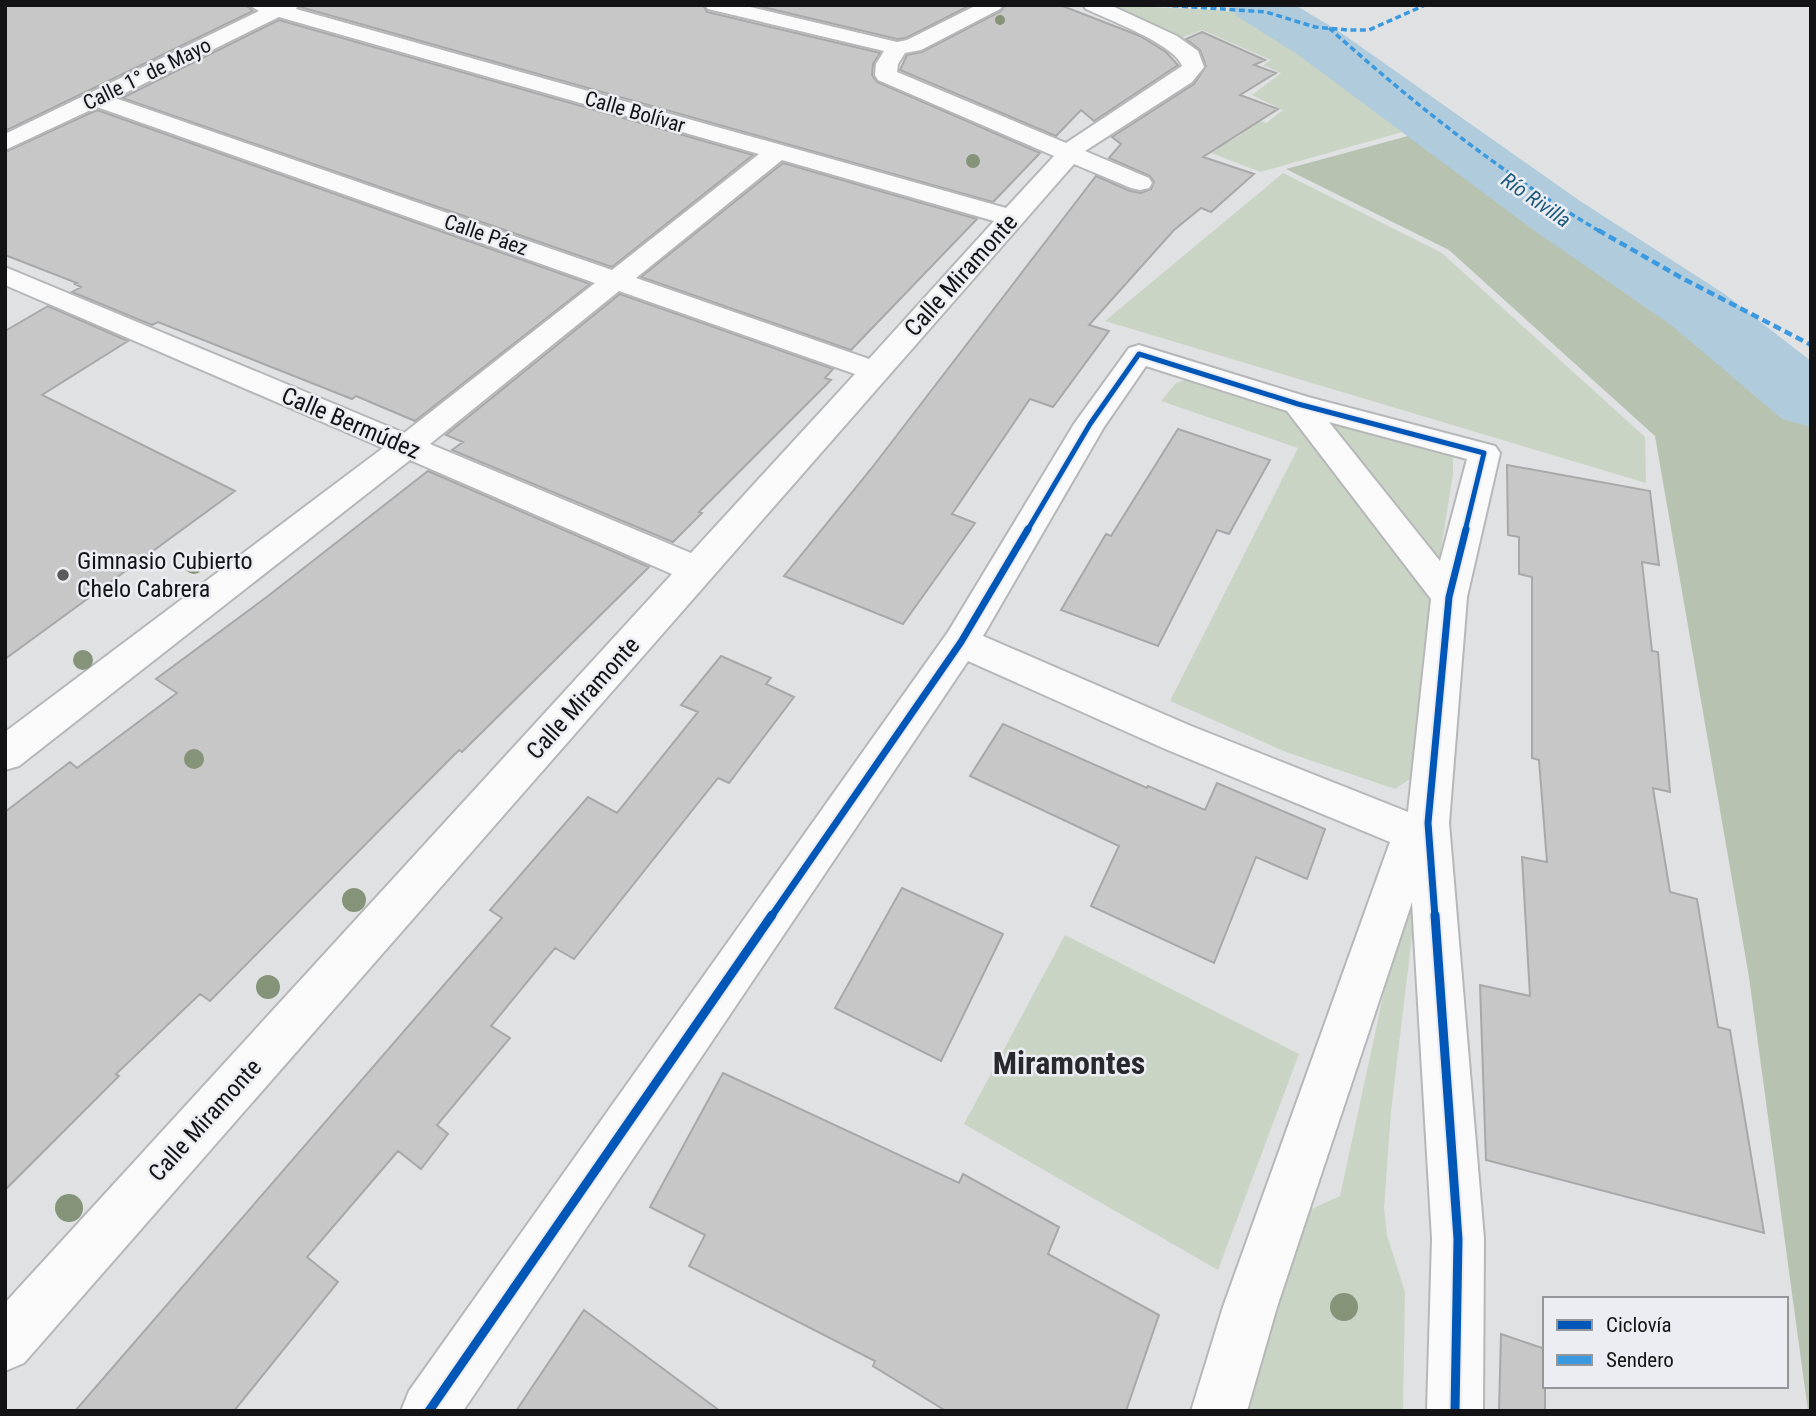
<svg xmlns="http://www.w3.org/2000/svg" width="1816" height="1416" viewBox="0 0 1816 1416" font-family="'Roboto Condensed',sans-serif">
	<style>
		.green { fill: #cad4c5 }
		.forest { fill: #b7c2b0 }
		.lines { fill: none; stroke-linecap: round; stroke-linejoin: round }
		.river { fill: #b0cbdc; fill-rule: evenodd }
		.building { fill: #c8c7c7; stroke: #a8a8a9; stroke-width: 2 }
		.minor-casing { stroke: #b6b7b9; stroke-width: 4 }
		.minor { fill: #fafafb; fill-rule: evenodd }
		.quiet-far1 { stroke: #3b9adf; stroke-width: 3.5; stroke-dasharray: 6 3.5; stroke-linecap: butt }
		.quiet { stroke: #3b9adf; stroke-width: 4.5; stroke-dasharray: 8 4.5; stroke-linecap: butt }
		.cycleway-far2-casing { stroke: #ecedf2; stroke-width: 9 }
		.cycleway-far1-casing { stroke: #ecedf2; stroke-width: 11 }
		.cycleway-casing { stroke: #ecedf2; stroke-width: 13 }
		.cycleway-far2 { stroke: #0057b8; stroke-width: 5 }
		.cycleway-far1 { stroke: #0057b8; stroke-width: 7 }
		.cycleway { stroke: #0057b8; stroke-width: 9 }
		.tree { fill: #859479 }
		.poi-dot { fill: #5b5b5d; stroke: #ecedf2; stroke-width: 2.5 }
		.labels { text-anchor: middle; stroke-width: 5; stroke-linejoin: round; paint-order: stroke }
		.far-street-label { font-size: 21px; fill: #131315; stroke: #ecedf2 }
		.far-water-label { font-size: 21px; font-style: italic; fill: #1c5b7d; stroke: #ecedf2 }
		.street-label { font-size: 24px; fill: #131315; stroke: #ecedf2 }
		.poi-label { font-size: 24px; fill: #131315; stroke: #ecedf2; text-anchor: start }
		.near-neighbourhood-label { font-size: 32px; font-weight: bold; fill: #29292d; stroke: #ecedf2 }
	</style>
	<rect width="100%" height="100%" fill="#e0e1e3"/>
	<!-- green -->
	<path class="green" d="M 1106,5 L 1214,10 L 1266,15 L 1424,126 L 1260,172 L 1209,152 L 1241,135 L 1219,126 L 1238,112 L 1266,123 L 1283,110 L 1252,95 L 1281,73 L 1263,65 L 1271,60 L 1202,30 L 1178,39 Z
		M 1283,173 L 1442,253 L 1645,437 L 1646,483 L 1105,321 Z
		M 1190,378 L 1295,414 L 1435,594 L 1413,777 L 1395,789 L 1286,752 L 1170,701 L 1298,448 L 1161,401 L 1176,383 Z
		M 1319,421 L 1416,443 L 1453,455 L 1453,474 L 1438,568 Z
		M 1422,853 L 1391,1111 L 1384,1208 L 1387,1235 L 1405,1292 L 1403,1411 L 1248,1411 L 1296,1234 L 1305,1212 L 1340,1196 L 1412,862 Z
		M 1065,935 L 1299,1054 L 1218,1270 L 964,1124 Z"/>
	<!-- forest -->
	<path class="forest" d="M 1434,129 L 1580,245 L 1603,254 L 1620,270 L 1725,341 L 1811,411 L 1811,1411 L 1808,1411 L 1749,977 L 1655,436 L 1449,250 L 1286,169 Z"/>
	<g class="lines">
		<!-- river -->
		<path class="river" d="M 1229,5 L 1295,5 L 1337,30 L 1580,201 L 1723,293 L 1811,361 L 1811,427 L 1782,419 L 1671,325 L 1532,229 L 1297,54 L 1237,16 Z"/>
	</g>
	<!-- building -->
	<path class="building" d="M 5,5 L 246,5 L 253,11 L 5,131 Z
		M 300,5 L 703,5 L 707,12 L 880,53 L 873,64 L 872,75 L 877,82 L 1040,153 L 993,202 L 300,7 Z
		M 754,5 L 971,5 L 906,38 L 897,39 Z
		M 1005,5 L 1060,5 L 1140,36 L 1166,52 L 1178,65 L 1094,121 L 1081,110 L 1056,136 L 900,70 L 907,55 L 922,52 L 1001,11 Z
		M 279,20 L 753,155 L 612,267 L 122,98 Z
		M 1202,32 L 1265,60 L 1254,65 L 1276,73 L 1240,95 L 1278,109 L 1203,157 L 1254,174 L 1211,212 L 1201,208 L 1174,230 L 1089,325 L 1109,331 L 1053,407 L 1030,399 L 952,514 L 975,523 L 903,624 L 784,576 L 871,469 L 1096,176 L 1130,191 L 1141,193 L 1151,189 L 1154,182 L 1150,176 L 1109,158 L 1121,144 L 1112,137 L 1194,84 L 1206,66 L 1200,50 L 1186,39 Z
		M 97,110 L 590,284 L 415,421 L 356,396 L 352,399 L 158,322 L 152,325 L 72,292 L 81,287 L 75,284 L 77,283 L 5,255 L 5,152 Z
		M 783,163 L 977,219 L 851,350 L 641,277 Z
		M 620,294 L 833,369 L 825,378 L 831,380 L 699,512 L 702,513 L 673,542 L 452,450 L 463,442 L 446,435 Z
		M 48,306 L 128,341 L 42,395 L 235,491 L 5,659 L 5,331 Z
		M 1178,429 L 1270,460 L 1229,534 L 1217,530 L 1158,646 L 1061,610 L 1106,534 L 1111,536 Z
		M 1507,465 L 1650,491 L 1659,565 L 1642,562 L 1652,651 L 1658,652 L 1670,792 L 1653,788 L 1670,892 L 1697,899 L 1718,1027 L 1730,1030 L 1764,1233 L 1486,1160 L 1480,985 L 1530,996 L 1522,857 L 1547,862 L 1539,760 L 1532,758 L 1532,577 L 1519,574 L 1519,537 L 1508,535 Z
		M 428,471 L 649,567 L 462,752 L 459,750 L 210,1001 L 200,994 L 116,1074 L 119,1076 L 5,1190 L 5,812 L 70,762 L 77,768 L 177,693 L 156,679 L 268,596 Z
		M 721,656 L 771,678 L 766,684 L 794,697 L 729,783 L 718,778 L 574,959 L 555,948 L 491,1026 L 510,1038 L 437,1125 L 448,1134 L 421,1169 L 398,1151 L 307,1257 L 338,1282 L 234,1411 L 75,1411 L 502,918 L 490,910 L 588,797 L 617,813 L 698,712 L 681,705 Z
		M 1003,724 L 1147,788 L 1148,786 L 1205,810 L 1217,783 L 1325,829 L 1307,879 L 1256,857 L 1214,963 L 1091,906 L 1119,846 L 970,776 Z
		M 902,888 L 1003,934 L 941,1061 L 835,1008 Z
		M 723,1073 L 959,1183 L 963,1174 L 1059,1227 L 1048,1254 L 1159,1315 L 1126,1411 L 946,1411 L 873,1366 L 875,1361 L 689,1266 L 705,1235 L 650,1207 Z
		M 584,1310 L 720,1411 L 516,1411 Z
		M 1501,1334 L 1545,1349 L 1545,1411 L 1499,1411 Z"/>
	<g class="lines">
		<defs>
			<path id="minor" d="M 249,5 L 298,5 L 296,9 L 1006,208 L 1054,156 L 878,80 L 875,75 L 876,64 L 884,51 L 708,9 L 705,5 L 742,5 L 897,42 L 907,40 L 977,5 L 1003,5 L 1000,9 L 921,50 L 905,53 L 898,64 L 897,72 L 1066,143 L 1182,66 C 1176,45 1107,19 1086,9 L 1083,5 L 1110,5 L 1177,36 L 1198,51 L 1204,67 L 1192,82 L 1085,151 L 1149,178 L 1152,183 L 1149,188 L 1140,190 L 1131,188 L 1074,164 L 24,1363 L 5,1371 L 5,1303 L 672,574 L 410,460 L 19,766 L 5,770 L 5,732 L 383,448 L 5,285 L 5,267 L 404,433 L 595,283 L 97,107 L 5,150 L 5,134 L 259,11 ZM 279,17 L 759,154 L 612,270 L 115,98 ZM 782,160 L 994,221 L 869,359 L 636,278 ZM 619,291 L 855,374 L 691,553 L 430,444 Z
				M 1139,345 L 1308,397 L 1495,446 L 1500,453 L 1467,597 L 1449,823 L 1484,1239 L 1483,1411 L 1427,1411 L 1432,1239 L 1412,902 L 1277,1307 L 1247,1411 L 1191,1411 L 1223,1307 L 1390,842 L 1163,748 L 968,661 L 463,1411 L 401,1411 L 409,1391 L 948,632 L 1074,424 L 1129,348 ZM 1146,366 L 1287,411 L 1431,599 L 1408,812 L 1191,726 L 983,636 L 1104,427 ZM 1329,422 L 1467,459 L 1440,561 Z"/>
		</defs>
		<!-- minor casing -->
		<use href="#minor" class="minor-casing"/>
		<!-- minor -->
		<use href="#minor" class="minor"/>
		<!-- quiet-far1 -->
		<path class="quiet-far1" d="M 1163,5 L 1266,12 L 1315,27 L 1348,30 L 1369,30 L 1425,5
			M 1329,28 C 1414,104 1502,174 1601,232"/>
		<!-- quiet -->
		<path class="quiet" d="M 1598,230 L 1680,277 L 1811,345"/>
		<defs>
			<path id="cycleway-far2" d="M 1027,531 L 1090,424 L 1139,354 L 1298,404 L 1484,453 L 1465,531"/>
			<path id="cycleway-far1" d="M 771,917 L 961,642 L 1028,529
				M 1435,917 L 1428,823 L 1449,597 L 1466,529"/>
			<path id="cycleway" d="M 1435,915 L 1458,1239 L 1455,1411
				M 429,1411 L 772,915"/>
		</defs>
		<!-- cycleway-far2 casing -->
		<use href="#cycleway-far2" class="cycleway-far2-casing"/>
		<!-- cycleway-far1 casing -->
		<use href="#cycleway-far1" class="cycleway-far1-casing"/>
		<!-- cycleway casing -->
		<use href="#cycleway" class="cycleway-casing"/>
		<!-- cycleway-far2 -->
		<use href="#cycleway-far2" class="cycleway-far2"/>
		<!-- cycleway-far1 -->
		<use href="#cycleway-far1" class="cycleway-far1"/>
		<!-- cycleway -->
		<use href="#cycleway" class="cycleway"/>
	</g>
	<!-- trees -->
	<g class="tree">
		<circle cx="1000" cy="20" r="5"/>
		<circle cx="973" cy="161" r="7"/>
		<circle cx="194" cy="564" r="10"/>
		<circle cx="83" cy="660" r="10"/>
		<circle cx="194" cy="759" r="10"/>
		<circle cx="354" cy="900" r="12"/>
		<circle cx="268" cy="987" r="12"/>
		<circle cx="69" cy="1208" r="14"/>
		<circle cx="1344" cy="1307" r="14"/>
	</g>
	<!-- markers -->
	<circle class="poi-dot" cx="63" cy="575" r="7"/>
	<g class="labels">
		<!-- far-street labels -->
		<g class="far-street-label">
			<text transform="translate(147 74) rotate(-26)" y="7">Calle 1° de Mayo</text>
			<text transform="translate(635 112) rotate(16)" y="7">Calle Bolívar</text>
			<text transform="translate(486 235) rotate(19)" y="7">Calle Páez</text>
		</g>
		<!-- far-water labels -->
		<g class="far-water-label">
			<text transform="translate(1536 200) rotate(35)" y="7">Río Rivilla</text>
		</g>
		<!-- street labels -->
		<g class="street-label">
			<text transform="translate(961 275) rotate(-48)" y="8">Calle Miramonte</text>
			<text transform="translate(351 423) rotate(23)" y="8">Calle Bermúdez</text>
			<text transform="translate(583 698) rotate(-48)" y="8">Calle Miramonte</text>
			<text transform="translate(205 1120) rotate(-48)" y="8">Calle Miramonte</text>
		</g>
		<!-- poi labels -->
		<g class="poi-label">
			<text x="77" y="569">Gimnasio Cubierto<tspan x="77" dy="28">Chelo Cabrera</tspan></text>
		</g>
		<!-- near-neighbourhood labels -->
		<g class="near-neighbourhood-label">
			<text x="1069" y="1074">Miramontes</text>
		</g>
	</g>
	<!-- border -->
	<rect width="1816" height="1416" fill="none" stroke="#131315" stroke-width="14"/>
	<!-- legend -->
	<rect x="1543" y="1297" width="245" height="91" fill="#ecedf2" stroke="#95969a" stroke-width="2"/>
	<rect x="1557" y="1320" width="35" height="10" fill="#0057b8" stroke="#95969a" stroke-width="2"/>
	<text x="1606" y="1332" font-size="21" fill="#131315">Ciclovía</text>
	<rect x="1557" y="1355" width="35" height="10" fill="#3b9adf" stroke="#95969a" stroke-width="2"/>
	<text x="1606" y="1367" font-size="21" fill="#131315">Sendero</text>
</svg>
